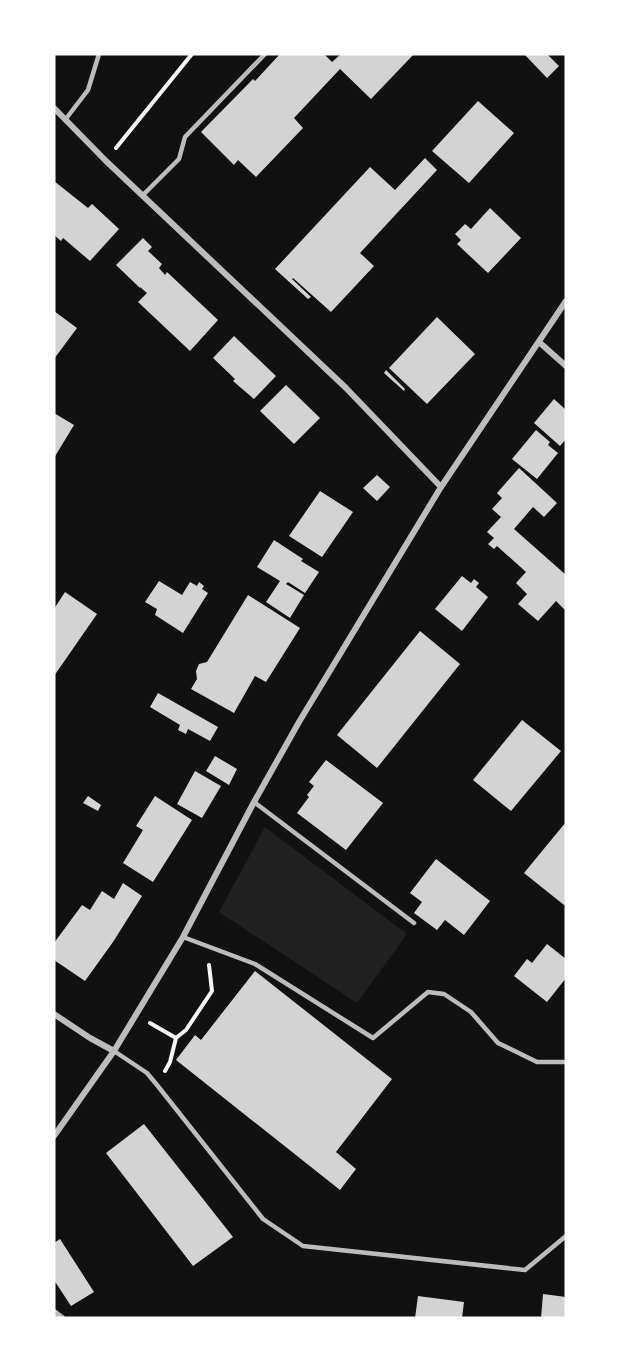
<svg xmlns="http://www.w3.org/2000/svg" width="620" height="1372" viewBox="0 0 620 1372" font-family="Roboto,sans-serif">
	<style>
		.green { fill: #202020 }
		.building { fill: #d3d3d3 }
		.lines { fill: none; stroke-linecap: round; stroke-linejoin: round }
		.path { stroke: #f5f5f5; stroke-width: 4 }
		.service { stroke: #bcbcbc; stroke-width: 4.5 }
		.minor { stroke: #bcbcbc; stroke-width: 6 }
	</style>
	<rect width="100%" height="100%" fill="#111"/>
	<!-- green -->
	<path class="green" d="M 265,827 L 407,934 L 357,1003 L 219,912 Z"/>
	<!-- building -->
	<path class="building" d="M 280,54 L 324,54 L 332,62 L 341,54 L 414,54 L 371,99 L 340,69 L 294,118 L 303,128 L 256,177 L 238,160 L 234,165 L 201,132 L 253,79 L 255,81 Z
		M 524,54 L 547,54 L 559,66 L 547,78 Z
		M 478,101 L 514,133 L 469,183 L 432,151 Z
		M 425,158 L 437,170 L 360,253 L 374,266 L 331,312 L 293,278 L 292,279 L 311,297 L 308,299 L 275,269 L 370,167 L 395,190 Z
		M 54,181 L 88,208 L 92,204 L 119,229 L 90,261 L 63,238 L 61,241 L 54,235 Z
		M 490,208 L 521,238 L 488,273 L 457,244 L 461,240 L 455,234 L 465,224 L 471,229 Z
		M 143,238 L 152,247 L 148,251 L 162,264 L 159,268 L 165,275 L 167,272 L 218,320 L 190,351 L 138,302 L 147,293 L 140,287 L 140,288 L 116,265 Z
		M 54,311 L 77,328 L 54,359 Z
		M 437,317 L 475,354 L 427,404 L 389,368 Z
		M 234,336 L 276,376 L 254,399 L 233,381 L 235,379 L 213,358 Z
		M 386,370 L 405,389 L 404,391 L 384,373 Z
		M 286,385 L 320,418 L 294,444 L 260,411 Z
		M 554,399 L 566,410 L 566,439 L 560,446 L 534,423 Z
		M 54,413 L 74,425 L 54,458 Z
		M 536,430 L 550,442 L 548,445 L 558,453 L 537,479 L 512,459 Z
		M 519,468 L 557,503 L 544,517 L 533,507 L 514,529 L 566,575 L 566,611 L 556,601 L 538,621 L 518,604 L 527,594 L 516,583 L 526,572 L 497,546 L 494,549 L 488,544 L 494,538 L 487,532 L 501,517 L 492,509 L 502,498 L 497,493 Z
		M 377,475 L 390,487 L 377,501 L 363,488 Z
		M 320,491 L 353,512 L 322,557 L 289,536 Z
		M 274,540 L 303,559 L 301,561 L 319,572 L 305,593 L 288,582 L 286,584 L 304,595 L 290,618 L 266,602 L 280,581 L 257,567 Z
		M 462,576 L 471,583 L 474,579 L 479,583 L 476,587 L 488,597 L 462,631 L 435,609 Z
		M 159,581 L 182,595 L 190,582 L 197,586 L 199,582 L 204,586 L 202,589 L 208,593 L 183,633 L 155,615 L 157,609 L 145,602 Z
		M 65,592 L 97,614 L 54,676 L 54,609 Z
		M 248,595 L 300,628 L 266,682 L 255,676 L 234,713 L 191,689 L 197,679 L 196,671 L 199,664 L 207,662 Z
		M 420,631 L 460,664 L 377,768 L 337,735 Z
		M 158,693 L 218,727 L 210,741 L 188,729 L 186,734 L 178,730 L 180,725 L 150,707 Z
		M 522,720 L 561,751 L 511,811 L 473,780 Z
		M 215,756 L 237,769 L 229,785 L 206,771 Z
		M 326,760 L 383,803 L 346,850 L 297,813 L 309,797 L 307,795 L 314,786 L 309,782 Z
		M 195,771 L 221,786 L 202,818 L 177,804 Z
		M 88,796 L 101,805 L 98,811 L 83,803 Z
		M 155,796 L 192,820 L 153,882 L 123,863 L 143,830 L 136,826 Z
		M 566,822 L 566,903 L 564,905 L 524,873 Z
		M 436,859 L 490,901 L 464,935 L 445,920 L 437,930 L 414,913 L 422,902 L 410,893 Z
		M 123,883 L 142,896 L 113,942 L 85,981 L 54,960 L 54,943 L 82,905 L 90,910 L 102,891 L 114,899 Z
		M 547,944 L 566,959 L 566,978 L 547,1002 L 514,976 L 527,959 L 532,963 Z
		M 255,971 L 392,1079 L 336,1152 L 356,1169 L 340,1190 L 176,1060 L 195,1035 L 201,1040 Z
		M 144,1124 L 233,1237 L 193,1266 L 106,1153 Z
		M 60,1239 L 94,1292 L 71,1306 L 54,1280 L 54,1243 Z
		M 543,1294 L 566,1297 L 566,1318 L 541,1318 Z
		M 418,1296 L 464,1302 L 462,1318 L 415,1318 Z"/>
	<g class="lines">
		<!-- path -->
		<path class="path" d="M 116,148 L 192,54
			M 150,1023 L 176,1038 L 186,1030 L 212,991 L 209,965
			M 165,1071 L 170,1062 L 176,1038"/>
		<!-- service -->
		<path class="service" d="M 65,120 L 88,90 L 99,54
			M 143,195 L 179,159 L 185,137 L 265,54
			M 254,802 L 414,923
			M 183,937 L 255,964 L 373,1038 L 428,992 L 444,994 L 471,1012 L 498,1043 L 537,1062 L 566,1062
			M 114,1051 L 147,1073 L 157,1085 L 263,1219 L 303,1246 L 525,1270 L 566,1236"/>
		<!-- minor -->
		<path class="minor" d="M 54,108 L 106,161 L 346,388 L 441,487
			M 539,342 L 566,366
			M 54,1014 L 90,1038 L 114,1051
			M 54,1136 L 114,1051 L 183,937 L 254,802 L 299,722 L 441,487 L 566,301
			M 54,1312 L 62,1318"/>
	</g>
	<!-- border -->
	<rect width="620" height="1372" fill="none" stroke="#ffffff" stroke-width="111"/>
</svg>
